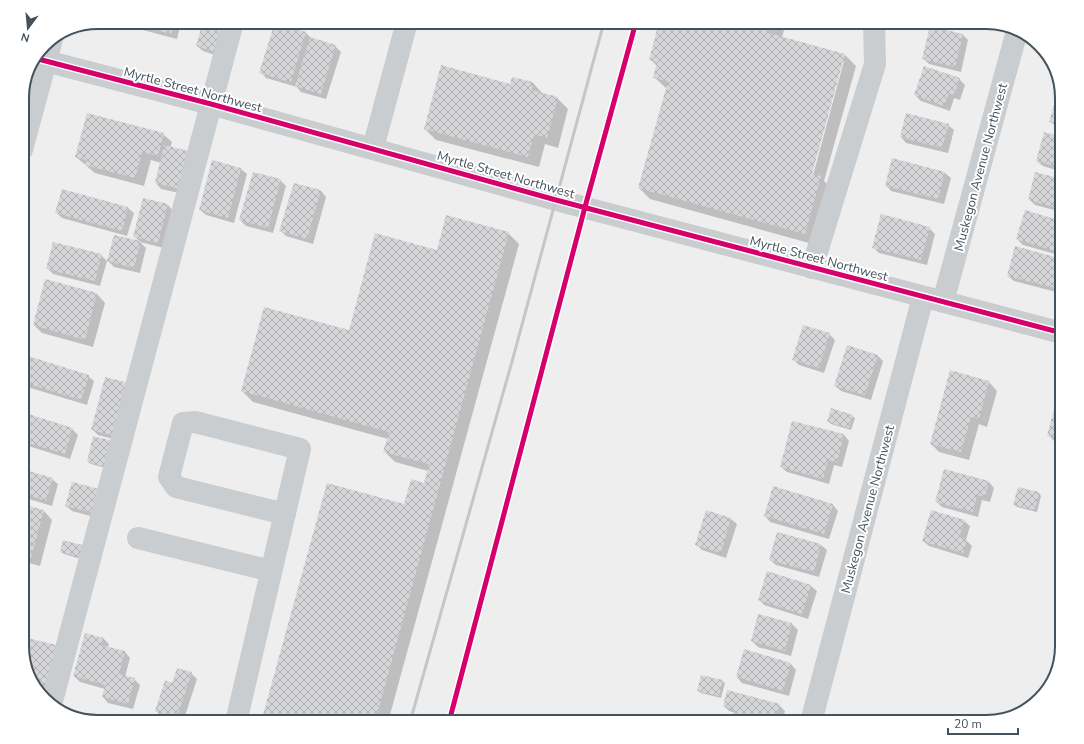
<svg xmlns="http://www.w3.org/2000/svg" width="1084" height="744" viewBox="0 0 1084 744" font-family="'Nunito Sans',sans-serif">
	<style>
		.shadow { fill: #0003; fill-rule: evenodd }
		.building { fill: url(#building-cross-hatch) }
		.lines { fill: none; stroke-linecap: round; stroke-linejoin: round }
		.minor { stroke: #cacdcf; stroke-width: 22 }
		.rail { stroke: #c4c6c8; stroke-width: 3 }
		.cycleway-casing { stroke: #fff; stroke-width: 8 }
		.cycleway { stroke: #d6006c; stroke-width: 5 }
		.labels { text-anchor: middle; stroke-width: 4; stroke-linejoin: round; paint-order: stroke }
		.street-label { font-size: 13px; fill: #44525c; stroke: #fff }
		.rim { fill: none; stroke: #44525c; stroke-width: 2 }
	</style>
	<defs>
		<pattern id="building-cross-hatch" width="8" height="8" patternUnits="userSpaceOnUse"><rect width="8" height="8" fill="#d6d6d9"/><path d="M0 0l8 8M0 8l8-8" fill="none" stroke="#afb0b3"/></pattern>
	</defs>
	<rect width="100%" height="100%" fill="#efeeee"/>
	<!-- shadow -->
	<path class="shadow" d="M 118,22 L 181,22 L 177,39 L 120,24 Z
		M 204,22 L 221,57 L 203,51 L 197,46 Z
		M 339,22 L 361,22 L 359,28 Z
		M 660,22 L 786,22 L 782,38 L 845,55 L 856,66 L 824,181 L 831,188 L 816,245 L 650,199 L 639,188 L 667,89 L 654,77 L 657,66 L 650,59 ZM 842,61 L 844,61 L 812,179 L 810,178 Z
		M 953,22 L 971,22 L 970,26 Z
		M 275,24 L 306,33 L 311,38 L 335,46 L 341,52 L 326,99 L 301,92 L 297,87 L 266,78 L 261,72 Z
		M 963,35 L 968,40 L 961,72 L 929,64 L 923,58 Z
		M 959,79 L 965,85 L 960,100 L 954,98 L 950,111 L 921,101 L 915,95 Z
		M 533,83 L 543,94 L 557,98 L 568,109 L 558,148 L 545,144 L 539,167 L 436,140 L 425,129 L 511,85 Z
		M 1057,95 L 1062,96 L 1062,129 L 1056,127 L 1050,121 Z
		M 948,125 L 954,130 L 948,153 L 906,143 L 901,137 Z
		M 163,134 L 172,142 L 170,148 L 184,194 L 161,189 L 156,183 L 161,163 L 151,160 L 144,186 L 95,173 L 76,157 Z
		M 1062,138 L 1062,172 L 1043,166 L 1037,161 Z
		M 892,159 L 945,173 L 951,178 L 944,204 L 891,191 L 886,185 Z
		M 213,162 L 241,169 L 247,174 L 234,223 L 206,215 L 200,210 Z
		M 280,180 L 286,186 L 273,233 L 246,226 L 240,220 Z
		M 1062,180 L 1062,212 L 1035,205 L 1029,199 Z
		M 294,184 L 321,191 L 326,197 L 313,244 L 286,236 L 280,230 Z
		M 62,190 L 128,208 L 134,213 L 127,236 L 62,218 L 56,212 Z
		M 144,199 L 168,205 L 173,211 L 164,248 L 140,242 L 146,248 L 140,273 L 114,267 L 108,261 L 140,242 L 134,236 Z
		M 1062,222 L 1062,256 L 1023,245 L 1017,239 Z
		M 929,228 L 935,234 L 927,265 L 879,253 L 873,247 Z
		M 508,233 L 519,244 L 388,722 L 262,722 L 405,506 L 424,484 L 428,471 L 395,462 L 384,451 L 388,439 L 253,402 L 242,391 L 349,331 L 438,251 Z
		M 1015,248 L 1062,260 L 1062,286 L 1060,293 L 1014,281 L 1008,276 Z
		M 101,255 L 107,261 L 100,286 L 53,274 L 47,268 Z
		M 46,280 L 97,294 L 105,303 L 93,347 L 42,333 L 34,325 Z
		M 829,334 L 835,340 L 824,373 L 799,365 L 793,359 Z
		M 877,355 L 883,361 L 871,400 L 841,391 L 835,386 Z
		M 22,367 L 88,376 L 94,381 L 87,405 L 24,386 L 22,384 Z
		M 951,372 L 989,382 L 997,391 L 987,427 L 979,424 L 969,460 L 939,452 L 931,444 Z
		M 128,384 L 121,441 L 98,435 L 92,429 Z
		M 1062,400 L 1062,443 L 1054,441 L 1048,435 Z
		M 22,413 L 72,429 L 78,435 L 70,459 L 22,444 Z
		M 852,416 L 855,418 L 851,430 L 831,424 L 828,421 Z
		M 844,435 L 849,441 L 842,467 L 834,465 L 829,484 L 787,472 L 781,467 Z
		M 115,444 L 109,469 L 91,464 L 88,462 Z
		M 22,470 L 52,479 L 58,484 L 52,506 L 22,497 Z
		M 989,482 L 994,488 L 990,502 L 982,500 L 978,517 L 942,507 L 936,501 Z
		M 1018,488 L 1039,493 L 1041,496 L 1037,512 L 1017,507 L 1014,504 Z
		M 99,490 L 98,518 L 72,511 L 66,506 Z
		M 22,505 L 44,511 L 52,520 L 40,566 L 22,561 Z
		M 833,505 L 838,511 L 829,539 L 770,522 L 765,516 Z
		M 707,511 L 731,519 L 737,524 L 726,558 L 702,550 L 696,544 Z
		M 964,521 L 970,526 L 966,540 L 972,546 L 968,558 L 929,546 L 923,541 Z
		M 778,533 L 821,545 L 827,550 L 819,577 L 776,565 L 770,560 Z
		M 81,546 L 84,548 L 81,559 L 64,554 L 61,552 Z
		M 767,572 L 811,586 L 817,591 L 808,619 L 764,605 L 759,599 Z
		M 759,615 L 792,624 L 798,630 L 791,656 L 758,647 L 752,641 Z
		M 86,634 L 103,638 L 109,644 L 108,647 L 125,652 L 130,658 L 125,677 L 134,679 L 140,685 L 133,709 L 108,703 L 103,697 L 105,689 L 80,682 L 74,676 Z
		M 28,639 L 52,690 L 32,684 L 23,655 Z
		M 791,664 L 796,670 L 789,696 L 742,683 L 737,677 Z
		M 191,673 L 197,679 L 183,722 L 178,722 L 162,717 L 156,711 L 173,684 Z
		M 722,681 L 725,683 L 721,698 L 701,693 L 698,690 Z
		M 779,705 L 785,711 L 782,722 L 736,722 L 733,719 L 735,713 L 729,711 L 724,706 Z"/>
	<!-- building -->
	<path class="building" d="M 128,22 L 175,22 L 171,34 Z
		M 203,22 L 224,22 L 215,52 L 196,46 Z
		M 275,22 L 306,32 L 291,82 L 259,73 Z
		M 659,22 L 773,22 L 769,33 L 845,54 L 812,174 L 821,176 L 805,234 L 638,188 L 668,81 L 653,78 L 657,62 L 649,60 Z
		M 930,26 L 963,34 L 955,67 L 922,59 Z
		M 310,37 L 336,45 L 321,94 L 295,86 Z
		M 441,65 L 510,84 L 512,77 L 533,82 L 532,90 L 558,97 L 547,138 L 534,134 L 528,157 L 424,129 Z
		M 924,66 L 960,78 L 954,95 L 949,93 L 944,106 L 914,95 Z
		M 1057,94 L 1061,95 L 1062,97 L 1062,125 L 1049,122 Z
		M 87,113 L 164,133 L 158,156 L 142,152 L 135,178 L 85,165 L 86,160 L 75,157 Z
		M 906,113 L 949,124 L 942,148 L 900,137 Z
		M 1044,132 L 1062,137 L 1062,168 L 1036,161 Z
		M 164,145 L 189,151 L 179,189 L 155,183 Z
		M 892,158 L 945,172 L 938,199 L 885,186 Z
		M 212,160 L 241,168 L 228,218 L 199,210 Z
		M 253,172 L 281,179 L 268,228 L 239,220 Z
		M 1035,172 L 1062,179 L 1062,209 L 1028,200 Z
		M 294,183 L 321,190 L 307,239 L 279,231 Z
		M 62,189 L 128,207 L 122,231 L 55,213 Z
		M 143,198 L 168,204 L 158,243 L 133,237 Z
		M 1025,210 L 1062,221 L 1062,253 L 1016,239 Z
		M 881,214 L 930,227 L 921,260 L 872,248 Z
		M 446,215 L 509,232 L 375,722 L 261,722 L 327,483 L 404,504 L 411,479 L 424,483 L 429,464 L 383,452 L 389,432 L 241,391 L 264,307 L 349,330 L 375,233 L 437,250 Z
		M 114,235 L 141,241 L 134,268 L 107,261 Z
		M 53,242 L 102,254 L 95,281 L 46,269 Z
		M 1015,246 L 1062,259 L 1055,288 L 1007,276 Z
		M 45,279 L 97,293 L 85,340 L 33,325 Z
		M 803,325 L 830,333 L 819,368 L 792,360 Z
		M 847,345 L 878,355 L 865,395 L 834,386 Z
		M 25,355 L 89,375 L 81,400 L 22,382 L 22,364 Z
		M 950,370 L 989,381 L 979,419 L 971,417 L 961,452 L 930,444 Z
		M 105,377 L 129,383 L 115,436 L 91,430 Z
		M 1057,398 L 1062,399 L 1062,440 L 1047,436 Z
		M 831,408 L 853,415 L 849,428 L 827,422 Z
		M 22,412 L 73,428 L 65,454 L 22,441 Z
		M 792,421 L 844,434 L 837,462 L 828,460 L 823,479 L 780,467 Z
		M 93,436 L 113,441 L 106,467 L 87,462 Z
		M 1060,462 L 1062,462 L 1062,482 L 1055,480 Z
		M 22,469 L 53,478 L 46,501 L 22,493 Z
		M 944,469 L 989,481 L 985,497 L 977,495 L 973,512 L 935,502 Z
		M 72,482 L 99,489 L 93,513 L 65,506 Z
		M 773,486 L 833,504 L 824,534 L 764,516 Z
		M 1018,487 L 1039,492 L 1035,510 L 1013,505 Z
		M 22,504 L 44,510 L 31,558 L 22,555 Z
		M 706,510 L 731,518 L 721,553 L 695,545 Z
		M 931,510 L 965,520 L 959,537 L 967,539 L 963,553 L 922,541 Z
		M 777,532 L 821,544 L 814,572 L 769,560 Z
		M 63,540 L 82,545 L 79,557 L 60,552 Z
		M 767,571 L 811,585 L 802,614 L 758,600 Z
		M 758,614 L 792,623 L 785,651 L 751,641 Z
		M 85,633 L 103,638 L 101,645 L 125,651 L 119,674 L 135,678 L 128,704 L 102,697 L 105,685 L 73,676 Z
		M 27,638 L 57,645 L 47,685 L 31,681 L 23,653 Z
		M 744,649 L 791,663 L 783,691 L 736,677 Z
		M 177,668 L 192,672 L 177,718 L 155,711 L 165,680 L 172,683 Z
		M 701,675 L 723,680 L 719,696 L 697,691 Z
		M 727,690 L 780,704 L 775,722 L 742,722 L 732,719 L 735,710 L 723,706 Z"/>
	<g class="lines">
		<!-- minor -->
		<path class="minor" d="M 38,59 L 211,104 L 556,200 L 1062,333
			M 373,148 L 407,22
			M 22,150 L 52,39
			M 812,268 L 875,64 L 874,22
			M 943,302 L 1017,31
			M 138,538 L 271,571
			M 51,705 L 233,22
			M 236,722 L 300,449 L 195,422 L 183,423 L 169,477 L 176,487 L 285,514
			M 811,722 L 923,297"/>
		<!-- rail -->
		<path class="rail" d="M 410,722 L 513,358 L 604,22"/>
		<defs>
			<path id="cycleway" d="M 38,59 L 211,104 L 556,200 L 1062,333
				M 449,722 L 585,207 L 636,22"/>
		</defs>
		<!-- cycleway casing -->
		<use href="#cycleway" class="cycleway-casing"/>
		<!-- cycleway -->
		<use href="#cycleway" class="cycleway"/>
	</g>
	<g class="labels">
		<!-- street labels -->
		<g class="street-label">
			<text transform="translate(193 89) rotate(15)" y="5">Myrtle Street Northwest</text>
			<text transform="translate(980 167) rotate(-75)" y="5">Muskegon Avenue Northwest</text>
			<text transform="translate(506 174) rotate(16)" y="5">Myrtle Street Northwest</text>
			<text transform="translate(819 258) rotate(15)" y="5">Myrtle Street Northwest</text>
			<text transform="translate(867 509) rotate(-75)" y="5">Muskegon Avenue Northwest</text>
		</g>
	</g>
	<!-- crop -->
	<path d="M0 0H1084V744H0ZM98 29H986A69 69 0 0 1 1055 98V646A69 69 0 0 1 986 715H98A69 69 0 0 1 29 646V98A69 69 0 0 1 98 29Z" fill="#fff" fill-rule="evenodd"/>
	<path class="rim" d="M98 29H986A69 69 0 0 1 1055 98V646A69 69 0 0 1 986 715H98A69 69 0 0 1 29 646V98A69 69 0 0 1 98 29Z"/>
	<!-- north arrow -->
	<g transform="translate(28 28) rotate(196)" stroke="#ffffff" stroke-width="3" paint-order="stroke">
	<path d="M0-3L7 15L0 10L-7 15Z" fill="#44525c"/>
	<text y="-6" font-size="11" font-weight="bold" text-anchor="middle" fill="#44525c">N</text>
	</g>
	<!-- scale -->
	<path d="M948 728v6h70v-6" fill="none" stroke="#44525c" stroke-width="2"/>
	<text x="954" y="728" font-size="12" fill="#44525c" stroke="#ffffff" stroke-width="3" paint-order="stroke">20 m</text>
</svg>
